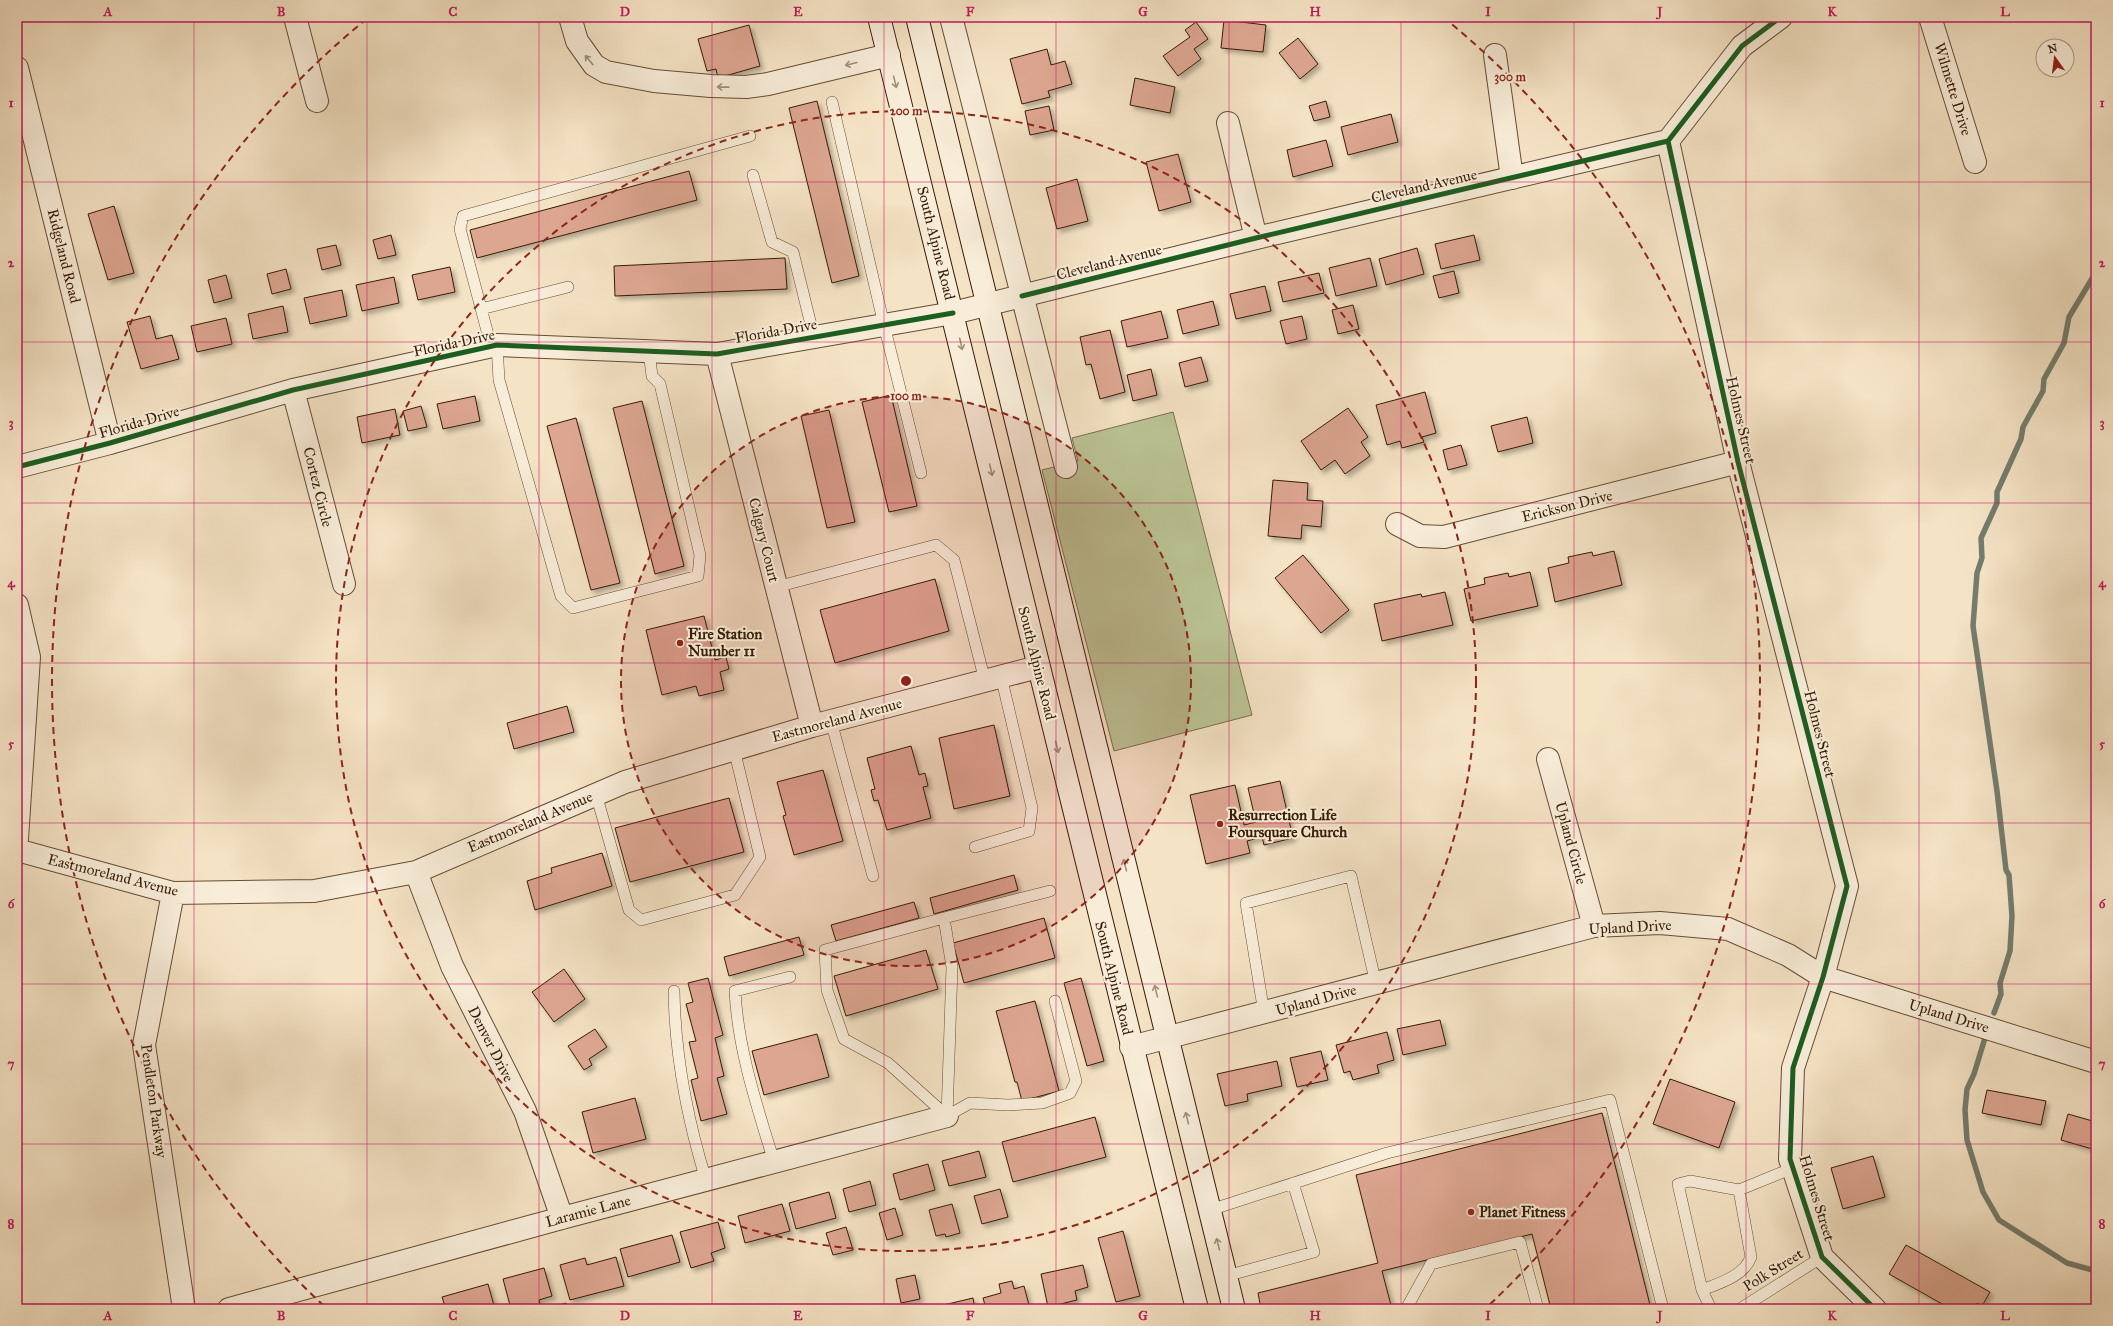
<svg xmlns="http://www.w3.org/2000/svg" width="2113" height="1326" viewBox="0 0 2113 1326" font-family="'IM FELL Great Primer',serif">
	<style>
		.green { fill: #bbc495; stroke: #78704c }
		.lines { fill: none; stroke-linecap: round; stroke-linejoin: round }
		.stream { stroke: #737d6e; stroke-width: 5.5 }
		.building { fill: #dda691; stroke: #361b04; filter: url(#shadow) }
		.service-casing { stroke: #664d34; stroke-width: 12 }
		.minor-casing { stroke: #664d34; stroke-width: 24 }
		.secondary-casing { stroke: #361b04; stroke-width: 24 }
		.service { stroke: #f8edd9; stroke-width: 11 }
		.minor { stroke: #f8edd9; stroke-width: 22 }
		.secondary { stroke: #f8edd9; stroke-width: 22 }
		.cycleway-casing { stroke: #f8edd9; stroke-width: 8 }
		.cycleway { stroke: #1b5e20; stroke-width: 5 }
		.oneway { stroke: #a18e79 }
		.grid { fill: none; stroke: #c2185b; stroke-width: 1; stroke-opacity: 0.55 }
		.ring { fill: none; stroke: #8f2418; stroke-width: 2; stroke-dasharray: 7 5 }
		.poi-dot { fill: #8f2418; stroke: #f8edd9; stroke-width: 1.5 }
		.labels { text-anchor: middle; stroke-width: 4; stroke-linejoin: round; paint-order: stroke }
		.street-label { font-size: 15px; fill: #361b04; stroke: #f8edd9 }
		.poi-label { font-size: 15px; font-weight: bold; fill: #361b04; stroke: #f8edd9; text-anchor: start }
		.centre { fill: #8f2418; stroke: #f8edd9; stroke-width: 2 }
		.ring-label { font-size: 12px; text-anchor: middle; font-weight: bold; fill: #8f2418; stroke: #f8edd9; stroke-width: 4; stroke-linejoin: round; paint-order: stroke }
		.neatline { fill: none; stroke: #c2185b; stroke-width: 1.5 }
		.grid-label { font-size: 13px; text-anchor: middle; font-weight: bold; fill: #c2185b }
	</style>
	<defs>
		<filter id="shadow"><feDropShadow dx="3.5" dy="3.5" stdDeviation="2" flood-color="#0004"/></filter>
	</defs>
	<rect width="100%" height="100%" fill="#f5e3c5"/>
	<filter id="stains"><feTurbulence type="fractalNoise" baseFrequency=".005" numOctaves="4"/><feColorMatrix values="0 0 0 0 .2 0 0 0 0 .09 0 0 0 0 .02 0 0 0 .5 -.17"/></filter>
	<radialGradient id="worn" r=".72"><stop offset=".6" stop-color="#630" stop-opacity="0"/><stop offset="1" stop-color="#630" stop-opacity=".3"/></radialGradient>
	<!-- green -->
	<path class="green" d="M 1173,412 L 1252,715 L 1114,751 L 1042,470 L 1078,461 L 1072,438 Z"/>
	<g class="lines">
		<!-- stream -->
		<path class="stream" d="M 1994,1013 L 2001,994 L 2000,983 L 2010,951 L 2012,916 L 2009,875 L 2006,870 L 1997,791 L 1973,626 L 1977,573 L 1982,558 L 1981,538 L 1997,503 L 1997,492 L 2021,439 L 2023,427 L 2043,391 L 2044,379 L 2064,343 L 2069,317 L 2096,272
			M 1985,1038 L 1974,1074 L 1967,1089 L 1965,1110 L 1967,1140 L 1983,1192 L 1999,1220 L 2067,1263 L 2096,1271"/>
	</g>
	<!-- building -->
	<path class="building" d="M 1224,20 L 1266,25 L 1263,52 L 1221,48 Z
		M 1196,22 L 1208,39 L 1194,49 L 1201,59 L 1178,76 L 1163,56 L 1190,37 L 1185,30 Z
		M 749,25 L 760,66 L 718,78 L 716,69 L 707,71 L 698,39 Z
		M 1298,38 L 1318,64 L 1300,79 L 1279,53 Z
		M 1047,49 L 1051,65 L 1065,61 L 1072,84 L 1048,91 L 1050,97 L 1022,104 L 1010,59 Z
		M 1135,78 L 1175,87 L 1170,113 L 1130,105 Z
		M 817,101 L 859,276 L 832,283 L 789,108 Z
		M 1326,101 L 1330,117 L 1314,121 L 1309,106 Z
		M 1049,106 L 1054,130 L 1030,135 L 1025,111 Z
		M 1391,114 L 1398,142 L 1348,155 L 1341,127 Z
		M 1326,140 L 1333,166 L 1293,177 L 1287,150 Z
		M 1178,154 L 1191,202 L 1159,211 L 1146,162 Z
		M 689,171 L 697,200 L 477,258 L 470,230 Z
		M 1077,179 L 1088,221 L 1057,229 L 1046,188 Z
		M 114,206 L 134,273 L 108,280 L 88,214 Z
		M 391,235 L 396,255 L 378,259 L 373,240 Z
		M 1474,235 L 1480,260 L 1441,269 L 1435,244 Z
		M 336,245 L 341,265 L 322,270 L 317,249 Z
		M 1417,248 L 1424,274 L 1386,285 L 1379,259 Z
		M 785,258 L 787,289 L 615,296 L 614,266 Z
		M 1370,258 L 1377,286 L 1336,296 L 1329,268 Z
		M 450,267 L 455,292 L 418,300 L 412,275 Z
		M 286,269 L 291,289 L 272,294 L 267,274 Z
		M 1454,271 L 1459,293 L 1439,298 L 1433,276 Z
		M 1319,273 L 1324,293 L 1283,302 L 1278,282 Z
		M 226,275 L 232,298 L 214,303 L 208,280 Z
		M 394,277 L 399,303 L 362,311 L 356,285 Z
		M 1265,286 L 1271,311 L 1236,319 L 1230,294 Z
		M 342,290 L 347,316 L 310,324 L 304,298 Z
		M 1213,301 L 1219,325 L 1183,334 L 1177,310 Z
		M 1353,305 L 1359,329 L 1338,334 L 1332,310 Z
		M 283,306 L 288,332 L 253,339 L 248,314 Z
		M 1161,311 L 1168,338 L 1127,347 L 1121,321 Z
		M 150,316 L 156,339 L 172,335 L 179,359 L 141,369 L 127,322 Z
		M 1302,316 L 1307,339 L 1286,344 L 1280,321 Z
		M 226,318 L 232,344 L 197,352 L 191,326 Z
		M 1110,330 L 1125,392 L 1100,399 L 1091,364 L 1086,365 L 1080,337 Z
		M 1201,357 L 1208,381 L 1185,387 L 1179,363 Z
		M 1151,369 L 1157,395 L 1133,401 L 1127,375 Z
		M 1425,392 L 1436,433 L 1422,437 L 1424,442 L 1402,448 L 1400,441 L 1387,445 L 1376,405 Z
		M 891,395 L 917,506 L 889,512 L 862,402 Z
		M 475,396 L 480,421 L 443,429 L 437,404 Z
		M 642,401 L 684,566 L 655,574 L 613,408 Z
		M 421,406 L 427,427 L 408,431 L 403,411 Z
		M 1348,408 L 1368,437 L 1361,442 L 1370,456 L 1345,474 L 1335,460 L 1321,470 L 1301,441 Z
		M 395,409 L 400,435 L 362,443 L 357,417 Z
		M 829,410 L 855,522 L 827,528 L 801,416 Z
		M 1527,417 L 1533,443 L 1498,452 L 1491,426 Z
		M 576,418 L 620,583 L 591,590 L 547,426 Z
		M 1461,445 L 1467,465 L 1448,470 L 1443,450 Z
		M 1273,480 L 1308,483 L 1307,500 L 1323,501 L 1321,527 L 1302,525 L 1301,539 L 1268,536 Z
		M 1614,551 L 1622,585 L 1555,602 L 1548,568 L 1569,563 L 1568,557 L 1592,552 L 1593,556 Z
		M 1303,555 L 1349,610 L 1321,633 L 1275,578 Z
		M 1530,572 L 1538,606 L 1471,621 L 1464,589 L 1485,584 L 1484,578 L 1508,573 L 1509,577 Z
		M 935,579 L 949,631 L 835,663 L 820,610 Z
		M 1445,592 L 1453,625 L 1382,641 L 1374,604 L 1421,594 L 1422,597 Z
		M 704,616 L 715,660 L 726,657 L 729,669 L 720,672 L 724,690 L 699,696 L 696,686 L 662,695 L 646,630 Z
		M 567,706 L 574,732 L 514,749 L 507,723 Z
		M 994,725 L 1010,796 L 954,809 L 939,738 Z
		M 911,746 L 919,775 L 925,773 L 928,786 L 923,787 L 931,818 L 887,830 L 878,800 L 874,801 L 871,790 L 875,789 L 867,758 Z
		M 823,770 L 843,841 L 794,855 L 783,816 L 786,815 L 777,782 Z
		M 1280,781 L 1293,838 L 1264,845 L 1262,837 L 1247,841 L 1250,853 L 1206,864 L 1190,795 L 1235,785 L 1244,825 L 1256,822 L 1248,788 Z
		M 729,798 L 744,852 L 630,882 L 615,828 Z
		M 602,853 L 612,886 L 535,910 L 527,881 L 552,873 L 551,868 Z
		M 1014,875 L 1018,890 L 934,914 L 930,898 Z
		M 914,902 L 919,918 L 836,941 L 831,925 Z
		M 1044,918 L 1055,958 L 964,983 L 953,943 Z
		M 799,937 L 804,955 L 729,976 L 724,957 Z
		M 926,950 L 938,989 L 846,1016 L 834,976 Z
		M 564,969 L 585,999 L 554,1022 L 532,992 Z
		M 708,978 L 723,1035 L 715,1038 L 724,1076 L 717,1078 L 727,1114 L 701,1121 L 691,1080 L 698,1078 L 689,1042 L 696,1041 L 686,1004 L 693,1002 L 688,983 Z
		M 1081,978 L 1104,1061 L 1087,1066 L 1064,983 Z
		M 1035,1001 L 1059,1091 L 1022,1101 L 1017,1082 L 1015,1082 L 996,1011 Z
		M 1440,1020 L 1446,1045 L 1403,1055 L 1397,1029 Z
		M 595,1029 L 607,1047 L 589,1059 L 592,1065 L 584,1070 L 568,1046 Z
		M 1387,1032 L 1394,1060 L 1377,1065 L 1379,1073 L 1353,1080 L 1350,1071 L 1344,1073 L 1336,1045 Z
		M 817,1034 L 829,1077 L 764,1095 L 752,1051 Z
		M 1321,1051 L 1328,1080 L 1297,1087 L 1290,1058 Z
		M 1277,1061 L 1282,1086 L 1247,1094 L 1248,1101 L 1225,1106 L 1217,1074 Z
		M 1670,1079 L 1735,1102 L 1719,1148 L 1653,1124 Z
		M 1987,1090 L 2046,1101 L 2041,1125 L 1982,1113 Z
		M 635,1098 L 646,1139 L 593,1153 L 582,1112 Z
		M 1602,1113 L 1651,1309 L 1551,1309 L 1532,1234 L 1382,1271 L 1392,1309 L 1261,1309 L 1258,1293 L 1378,1263 L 1356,1175 Z
		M 2068,1114 L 2096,1122 L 2096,1150 L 2061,1140 Z
		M 1095,1117 L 1106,1157 L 1013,1182 L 1002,1142 Z
		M 979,1151 L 986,1177 L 949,1186 L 942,1161 Z
		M 1873,1156 L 1885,1197 L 1843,1209 L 1831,1168 Z
		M 928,1164 L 935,1190 L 900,1200 L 893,1174 Z
		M 870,1181 L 876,1205 L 849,1212 L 843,1189 Z
		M 1000,1189 L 1008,1217 L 982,1224 L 974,1196 Z
		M 829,1192 L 836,1218 L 796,1229 L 789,1203 Z
		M 782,1204 L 790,1231 L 745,1243 L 738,1216 Z
		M 952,1204 L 960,1233 L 946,1237 L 945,1234 L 936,1236 L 929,1210 Z
		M 895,1208 L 903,1235 L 887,1240 L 879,1213 Z
		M 718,1222 L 725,1248 L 711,1253 L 714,1261 L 691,1268 L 680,1232 Z
		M 846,1227 L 853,1250 L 833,1255 L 826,1233 Z
		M 1123,1231 L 1140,1296 L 1116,1302 L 1098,1238 Z
		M 672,1235 L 680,1262 L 628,1277 L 620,1249 Z
		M 1906,1245 L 1990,1292 L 1982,1306 L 1977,1303 L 1974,1309 L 1951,1309 L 1889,1274 Z
		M 616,1257 L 624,1286 L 570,1300 L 560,1265 L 585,1258 L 587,1265 Z
		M 1083,1265 L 1088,1287 L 1075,1291 L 1077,1300 L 1048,1307 L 1041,1274 Z
		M 544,1268 L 552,1296 L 539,1300 L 541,1309 L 511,1309 L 503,1279 Z
		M 915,1275 L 920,1299 L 901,1303 L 896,1279 Z
		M 1012,1281 L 1014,1289 L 1024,1286 L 1030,1309 L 986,1309 L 983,1298 L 1001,1293 L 999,1284 Z
		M 488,1284 L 495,1309 L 446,1309 L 442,1297 Z
		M 973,1298 L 975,1309 L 931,1309 L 931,1308 Z
		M 566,1303 L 568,1309 L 545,1309 Z"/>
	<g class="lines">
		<defs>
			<path id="service" d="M 832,102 L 884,325 L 921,473
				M 753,175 L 772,242 L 793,252 L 814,337
				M 481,309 L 568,287
				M 497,345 L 499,380 L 561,596 L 573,608 L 698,576 L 700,555 L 660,384 L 652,376 L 649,351
				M 491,346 L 460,229 L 463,216 L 750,136
				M 776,587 L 936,545 L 954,560 L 985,681
				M 831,721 L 873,876
				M 596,794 L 629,910 L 641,920 L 735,895 L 760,857 L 734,749
				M 975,847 L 1029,831 L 1032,808 L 1001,676
				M 944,918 L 825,950 L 827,990 L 844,1039 L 888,1063 L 947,1116
				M 674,991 C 675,1056 687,1118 706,1180
				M 1264,1013 L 1246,903 L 1351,876 L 1376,984
				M 947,1116 L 952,967 L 944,918 L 1050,891
				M 947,1116 L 970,1103 L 1008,1105 L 1042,1103 L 1070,1093 L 1076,1081 L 1055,1001
				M 774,1162 C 757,1106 738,1050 735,991 L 790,977
				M 1210,1210 L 1387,1153 L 1610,1100 L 1663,1309
				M 1226,1276 L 1314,1252 L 1293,1183
				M 1702,1290 C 1720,1283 1744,1276 1751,1257 L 1739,1190
				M 1406,1309 L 1431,1264 L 1520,1242 L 1538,1309
				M 1711,1309 L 1702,1290 L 1678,1184 L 1690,1181 L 1739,1190 L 1793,1168
				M 1740,1309 L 1822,1257"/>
			<path id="minor" d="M 295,17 L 317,101
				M 570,17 L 577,41 L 594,65 L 606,72 L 654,81 L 711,86 L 746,87 L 768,84 L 889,55
				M 951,17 L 1066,467
				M 1930,17 L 1975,162
				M 1495,55 L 1512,178
				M 17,68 L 110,443
				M 1228,123 L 1256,238
				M 1668,141 L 1738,462 L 1847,886 L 1823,977 L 1793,1068 L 1790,1159 L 1822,1257 L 1875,1309
				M 717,354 L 812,726
				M 293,390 L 344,584
				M 17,467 L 110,443 L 293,390 L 497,345 L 717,354 L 953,313 L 1256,238 L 1668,141 L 1742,46 L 1781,17
				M 1397,524 L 1420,536 L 1444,537 L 1738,462
				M 17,605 L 29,657 L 17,839
				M 1548,759 L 1594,926
				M 17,850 L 173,893 L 314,891 L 416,872 L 625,782 L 812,726 L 1038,667
				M 416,872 L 452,966 L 525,1111 L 562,1218
				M 173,893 L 144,1045 L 184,1309
				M 1131,1047 L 1594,926 L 1660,923 L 1728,929 L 1788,955 L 1823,977 L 2096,1062
				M 229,1309 L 562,1218 L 947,1116"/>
			<path id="secondary" d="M 879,17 L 1197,1309
				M 917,17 L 1234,1309"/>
		</defs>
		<!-- service casing -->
		<use href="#service" class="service-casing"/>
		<!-- minor casing -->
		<use href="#minor" class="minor-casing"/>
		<!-- secondary casing -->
		<use href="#secondary" class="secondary-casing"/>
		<!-- service -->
		<use href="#service" class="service"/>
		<!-- minor -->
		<use href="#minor" class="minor"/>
		<!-- secondary -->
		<use href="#secondary" class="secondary"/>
		<defs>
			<path id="cycleway" d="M 1668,141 L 1738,462 L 1847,886 L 1823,977 L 1793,1068 L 1790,1159 L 1822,1257 L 1875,1309
				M 1022,296 L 1256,238 L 1668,141 L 1742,46 L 1781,17
				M 17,467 L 110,443 L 293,390 L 497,345 L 717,354 L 953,313"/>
		</defs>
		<!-- cycleway casing -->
		<use href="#cycleway" class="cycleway-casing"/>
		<!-- cycleway -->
		<use href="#cycleway" class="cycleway"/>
	</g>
	<!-- one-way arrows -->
	<defs><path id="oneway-shaft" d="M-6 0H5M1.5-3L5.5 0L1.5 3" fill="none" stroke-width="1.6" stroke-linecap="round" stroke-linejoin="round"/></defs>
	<g class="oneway">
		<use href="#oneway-shaft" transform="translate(589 60) rotate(-130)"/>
		<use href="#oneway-shaft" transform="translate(851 64) rotate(166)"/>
		<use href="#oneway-shaft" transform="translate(895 82) rotate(76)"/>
		<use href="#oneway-shaft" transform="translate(723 87) rotate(-179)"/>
		<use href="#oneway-shaft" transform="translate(961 344) rotate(77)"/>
		<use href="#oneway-shaft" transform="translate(991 470) rotate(77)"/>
		<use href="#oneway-shaft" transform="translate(1057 747) rotate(76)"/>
		<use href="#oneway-shaft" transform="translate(1125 865) rotate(-104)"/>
		<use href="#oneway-shaft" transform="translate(1156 991) rotate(-104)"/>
		<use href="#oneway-shaft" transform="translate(1187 1118) rotate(-104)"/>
		<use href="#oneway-shaft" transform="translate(1218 1244) rotate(-104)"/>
	</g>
	<!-- grid -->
	<path class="grid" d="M 194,17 L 194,1309M 367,17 L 367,1309M 539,17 L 539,1309M 712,17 L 712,1309M 884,17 L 884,1309M 1056,17 L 1056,1309M 1229,17 L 1229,1309M 1401,17 L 1401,1309M 1574,17 L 1574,1309M 1746,17 L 1746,1309M 1919,17 L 1919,1309M 17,182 L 2096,182M 17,342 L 2096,342M 17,503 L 2096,503M 17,663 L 2096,663M 17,823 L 2096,823M 17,984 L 2096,984M 17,1144 L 2096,1144"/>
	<!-- distance rings -->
	<circle cx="906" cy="681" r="285" fill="#8f2418" fill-opacity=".12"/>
	<g class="ring">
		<circle cx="906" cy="681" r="285"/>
		<circle cx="906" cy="681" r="570"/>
		<path d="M324 1306A854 854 0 0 1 369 17M1443 17A854 854 0 0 1 1488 1306"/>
	</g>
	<!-- markers -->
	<g class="poi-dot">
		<circle cx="680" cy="643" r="4"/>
		<circle cx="1220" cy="824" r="4"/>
		<circle cx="1471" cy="1212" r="4"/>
	</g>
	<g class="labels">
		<!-- street labels -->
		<g class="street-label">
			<text transform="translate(1953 89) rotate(73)" y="5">Wilmette Drive</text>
			<text transform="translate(1424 186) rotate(-13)" y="5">Cleveland Avenue</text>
			<text transform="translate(936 243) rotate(76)" y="5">South Alpine Road</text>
			<text transform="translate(64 256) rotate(76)" y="5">Ridgeland Road</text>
			<text transform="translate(1109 262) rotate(-14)" y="5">Cleveland Avenue</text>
			<text transform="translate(776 331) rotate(-10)" y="5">Florida Drive</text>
			<text transform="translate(454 343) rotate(-12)" y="5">Florida Drive</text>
			<text transform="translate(1741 420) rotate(77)" y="5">Holmes Street</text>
			<text transform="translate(139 422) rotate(-16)" y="5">Florida Drive</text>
			<text transform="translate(318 487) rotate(76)" y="5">Cortez Circle</text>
			<text transform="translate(1567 506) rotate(-14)" y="5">Erickson Drive</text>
			<text transform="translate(764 540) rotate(76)" y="5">Calgary Court</text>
			<text transform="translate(1037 663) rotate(76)" y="5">South Alpine Road</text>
			<text transform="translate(837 720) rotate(-15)" y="5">Eastmoreland Avenue</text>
			<text transform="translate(1820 734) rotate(76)" y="5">Holmes Street</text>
			<text transform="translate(530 822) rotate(-23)" y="5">Eastmoreland Avenue</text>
			<text transform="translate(1571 843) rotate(75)" y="5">Upland Circle</text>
			<text transform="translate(113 875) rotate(14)" y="5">Eastmoreland Avenue</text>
			<text transform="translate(1630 927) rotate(-3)" y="5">Upland Drive</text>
			<text transform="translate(1114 978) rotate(76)" y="5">South Alpine Road</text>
			<text transform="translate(1316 1000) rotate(-15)" y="5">Upland Drive</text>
			<text transform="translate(1949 1016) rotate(17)" y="5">Upland Drive</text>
			<text transform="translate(491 1044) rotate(63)" y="5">Denver Drive</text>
			<text transform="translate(154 1101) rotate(82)" y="5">Pendleton Parkway</text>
			<text transform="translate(1817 1198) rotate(73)" y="5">Holmes Street</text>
			<text transform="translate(588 1211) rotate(-15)" y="5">Laramie Lane</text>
			<text transform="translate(1773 1270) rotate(-32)" y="5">Polk Street</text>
		</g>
		<!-- poi labels -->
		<g class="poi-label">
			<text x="688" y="639">Fire Station<tspan x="688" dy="17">Number 11</tspan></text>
			<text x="1228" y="820">Resurrection Life<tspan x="1228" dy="17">Foursquare Church</tspan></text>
			<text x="1479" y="1217">Planet Fitness</text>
		</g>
	</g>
	<circle cx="906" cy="681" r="6" class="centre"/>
	<g class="ring-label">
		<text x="1510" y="81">300 m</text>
		<text x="906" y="115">200 m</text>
		<text x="906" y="400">100 m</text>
	</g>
	<!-- margin -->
	<rect width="2113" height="1326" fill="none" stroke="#f5e3c5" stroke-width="44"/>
	<!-- north arrow -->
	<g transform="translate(2055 58) rotate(346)"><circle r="19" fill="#f8edd9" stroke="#aa9984"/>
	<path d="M0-3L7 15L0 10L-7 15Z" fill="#8f2418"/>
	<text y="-6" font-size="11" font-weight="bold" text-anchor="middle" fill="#361b04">N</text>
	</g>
	<rect x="22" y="22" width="2069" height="1282" class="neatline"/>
	<g class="grid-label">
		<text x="108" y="16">A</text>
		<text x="281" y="16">B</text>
		<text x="453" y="16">C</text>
		<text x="625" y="16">D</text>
		<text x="798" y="16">E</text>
		<text x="970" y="16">F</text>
		<text x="1143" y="16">G</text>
		<text x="1315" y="16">H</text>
		<text x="1488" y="16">I</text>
		<text x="1660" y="16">J</text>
		<text x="1832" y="16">K</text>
		<text x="2005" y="16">L</text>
		<text x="11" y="107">1</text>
		<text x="2102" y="107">1</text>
		<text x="11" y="267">2</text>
		<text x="2102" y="267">2</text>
		<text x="11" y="427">3</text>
		<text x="2102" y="427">3</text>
		<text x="11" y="587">4</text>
		<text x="2102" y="587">4</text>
		<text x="11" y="748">5</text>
		<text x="2102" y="748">5</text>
		<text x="11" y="908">6</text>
		<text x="2102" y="908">6</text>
		<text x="11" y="1068">7</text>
		<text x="2102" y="1068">7</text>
		<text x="11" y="1228">8</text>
		<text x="2102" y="1228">8</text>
		<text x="108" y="1320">A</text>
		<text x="281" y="1320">B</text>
		<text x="453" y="1320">C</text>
		<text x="625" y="1320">D</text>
		<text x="798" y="1320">E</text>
		<text x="970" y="1320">F</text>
		<text x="1143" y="1320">G</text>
		<text x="1315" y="1320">H</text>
		<text x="1488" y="1320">I</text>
		<text x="1660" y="1320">J</text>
		<text x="1832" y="1320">K</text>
		<text x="2005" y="1320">L</text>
	</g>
	<rect width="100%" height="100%" filter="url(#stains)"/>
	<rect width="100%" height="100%" fill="url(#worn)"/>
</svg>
